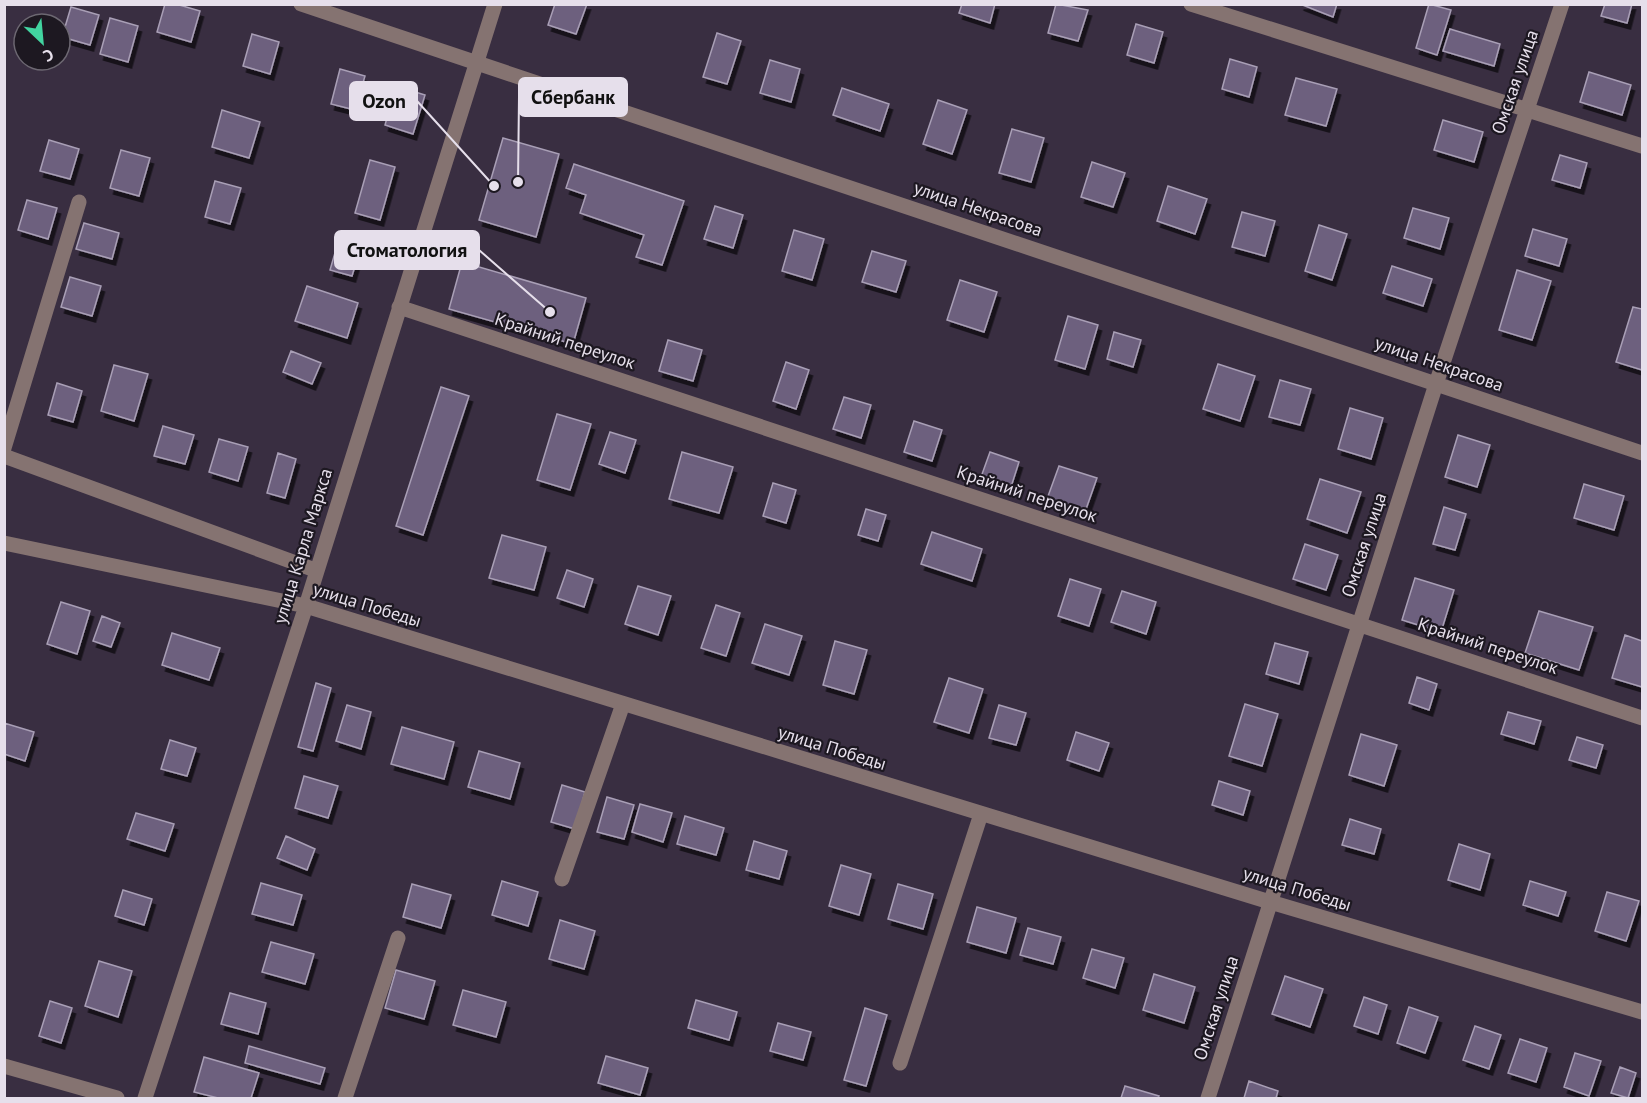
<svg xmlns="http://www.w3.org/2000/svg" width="1647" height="1103" viewBox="0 0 1647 1103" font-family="'PT Sans',sans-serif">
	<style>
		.building { fill: #6d607e; stroke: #a99fb6; stroke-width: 1.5; filter: url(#shadow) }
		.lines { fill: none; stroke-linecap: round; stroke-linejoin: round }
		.minor { stroke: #857371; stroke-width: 15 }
		.labels { text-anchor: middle; stroke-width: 4.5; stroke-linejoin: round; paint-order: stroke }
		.street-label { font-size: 18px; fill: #e6dfeb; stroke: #1d1821 }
		.leader { fill: none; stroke: #e6dfeb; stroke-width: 2 }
		.callout-dot { fill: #e6dfeb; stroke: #1d1821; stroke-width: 2 }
		.callout { fill: #e6dfeb; stroke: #e6dfeb; stroke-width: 2 }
		.callout-label { font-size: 20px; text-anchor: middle; font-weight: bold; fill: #111 }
	</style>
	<defs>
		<filter id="shadow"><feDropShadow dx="3.5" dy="6" stdDeviation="0" flood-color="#0009"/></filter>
	</defs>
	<rect width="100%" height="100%" fill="#392e41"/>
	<!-- building -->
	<path class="building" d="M 165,4 L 176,4 L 200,11 L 191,42 L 157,32 Z
		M 555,4 L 587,4 L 576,34 L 548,25 Z
		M 962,4 L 995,4 L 990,23 L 959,13 Z
		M 1056,4 L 1088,10 L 1078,41 L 1048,33 Z
		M 1300,4 L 1337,4 L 1333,17 Z
		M 1429,4 L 1451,10 L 1437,55 L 1416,48 Z
		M 1605,4 L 1632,4 L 1627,23 L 1601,16 Z
		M 71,7 L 99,15 L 90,45 L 62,37 Z
		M 110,18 L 138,26 L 128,62 L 100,54 Z
		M 1136,24 L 1163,32 L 1154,63 L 1127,55 Z
		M 1450,29 L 1500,44 L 1494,66 L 1443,51 Z
		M 717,33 L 741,41 L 727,84 L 703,77 Z
		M 252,34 L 279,42 L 270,74 L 243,66 Z
		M 1230,59 L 1257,67 L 1249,97 L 1222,89 Z
		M 770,60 L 800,69 L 791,102 L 760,93 Z
		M 340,69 L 365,76 L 355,110 L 331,104 Z
		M 1589,72 L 1631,85 L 1622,115 L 1580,102 Z
		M 1296,78 L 1337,89 L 1326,126 L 1285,115 Z
		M 396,86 L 425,95 L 413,134 L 385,125 Z
		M 842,88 L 889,104 L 880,131 L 833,115 Z
		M 938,100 L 967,110 L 952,154 L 923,144 Z
		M 222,110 L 260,122 L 249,158 L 212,147 Z
		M 1443,120 L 1483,132 L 1474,162 L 1434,150 Z
		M 1012,129 L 1044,138 L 1031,182 L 999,173 Z
		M 503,138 L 559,154 L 536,237 L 479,220 Z
		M 49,140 L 79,149 L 70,179 L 40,171 Z
		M 121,150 L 150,158 L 139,196 L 110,188 Z
		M 1560,155 L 1587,163 L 1580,188 L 1552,180 Z
		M 370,160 L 395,167 L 380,220 L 355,213 Z
		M 1092,162 L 1125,173 L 1113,207 L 1081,197 Z
		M 574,164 L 684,201 L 662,265 L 636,257 L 644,235 L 580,213 L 586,195 L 566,188 Z
		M 215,181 L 241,188 L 230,224 L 205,217 Z
		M 1168,186 L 1207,199 L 1195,234 L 1157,221 Z
		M 27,200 L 57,208 L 48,239 L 18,230 Z
		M 715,206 L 743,215 L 733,248 L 704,239 Z
		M 1413,208 L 1449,218 L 1440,249 L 1404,238 Z
		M 1242,212 L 1275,221 L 1265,256 L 1232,247 Z
		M 84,223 L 119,233 L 112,259 L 76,249 Z
		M 1319,225 L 1347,234 L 1332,280 L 1305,271 Z
		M 1533,229 L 1567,239 L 1559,266 L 1525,256 Z
		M 794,230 L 824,239 L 812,280 L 782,271 Z
		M 339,239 L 361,246 L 352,276 L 330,270 Z
		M 872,251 L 906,261 L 896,292 L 862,282 Z
		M 462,262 L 586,298 L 573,344 L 449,309 Z
		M 1392,266 L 1432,279 L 1423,306 L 1383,293 Z
		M 1517,270 L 1551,281 L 1532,340 L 1499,330 Z
		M 70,277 L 101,286 L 92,316 L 61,307 Z
		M 960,280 L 997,292 L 984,332 L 947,320 Z
		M 307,286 L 358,303 L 347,338 L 295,321 Z
		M 1633,307 L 1642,309 L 1642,370 L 1616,362 Z
		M 1068,316 L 1098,325 L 1085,369 L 1055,360 Z
		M 1114,332 L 1141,340 L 1133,367 L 1107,359 Z
		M 668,340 L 702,350 L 693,381 L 659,371 Z
		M 291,351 L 321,363 L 312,384 L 283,372 Z
		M 786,362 L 809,370 L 796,409 L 773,401 Z
		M 1218,364 L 1255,376 L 1240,421 L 1203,409 Z
		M 114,365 L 148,374 L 134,421 L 101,411 Z
		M 1280,380 L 1311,389 L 1300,425 L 1269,417 Z
		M 57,383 L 82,391 L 73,422 L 48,415 Z
		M 441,387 L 469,396 L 423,535 L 396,526 Z
		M 844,397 L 871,405 L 861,438 L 833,429 Z
		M 1350,408 L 1383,418 L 1371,459 L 1338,449 Z
		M 557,414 L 591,424 L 570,490 L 537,480 Z
		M 914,421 L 942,430 L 932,461 L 904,452 Z
		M 163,426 L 194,435 L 185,464 L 154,456 Z
		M 610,432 L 636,440 L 625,473 L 599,464 Z
		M 1458,435 L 1490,445 L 1477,487 L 1445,477 Z
		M 219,439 L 248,447 L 238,481 L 209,472 Z
		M 682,452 L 733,467 L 719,513 L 669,499 Z
		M 990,452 L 1019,462 L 1011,487 L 981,477 Z
		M 278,453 L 296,459 L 285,498 L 267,493 Z
		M 1059,466 L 1097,478 L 1085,512 L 1047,499 Z
		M 1320,479 L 1361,492 L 1347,533 L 1307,519 Z
		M 773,483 L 796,490 L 786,523 L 763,516 Z
		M 1584,484 L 1624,496 L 1614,530 L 1574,518 Z
		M 1444,507 L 1466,514 L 1455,550 L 1433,544 Z
		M 866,509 L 886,515 L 878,541 L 858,535 Z
		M 932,532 L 982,549 L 972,581 L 921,564 Z
		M 502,535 L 546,547 L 534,590 L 489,578 Z
		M 1305,544 L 1338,555 L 1326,590 L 1293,579 Z
		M 567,570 L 593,579 L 584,607 L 557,598 Z
		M 1415,578 L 1454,590 L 1441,632 L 1402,620 Z
		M 1070,579 L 1101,589 L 1089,626 L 1058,616 Z
		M 638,586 L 671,596 L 658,635 L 625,624 Z
		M 1122,591 L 1156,602 L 1146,634 L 1111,622 Z
		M 61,602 L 90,611 L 77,654 L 47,644 Z
		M 716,605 L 740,613 L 726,656 L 701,648 Z
		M 1539,611 L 1593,627 L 1579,670 L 1525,653 Z
		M 102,616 L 120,623 L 111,647 L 93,641 Z
		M 765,624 L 802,636 L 789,675 L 752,663 Z
		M 172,633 L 220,648 L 209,680 L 162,665 Z
		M 1625,635 L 1642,641 L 1642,687 L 1612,678 Z
		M 835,641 L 867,650 L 854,694 L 823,685 Z
		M 1275,643 L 1308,652 L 1299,684 L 1266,674 Z
		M 1417,677 L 1437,684 L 1429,710 L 1409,703 Z
		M 949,678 L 983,689 L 969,733 L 934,722 Z
		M 316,683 L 331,688 L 313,751 L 298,747 Z
		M 1245,704 L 1278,714 L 1262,766 L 1229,756 Z
		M 347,705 L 371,712 L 361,749 L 336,741 Z
		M 999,705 L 1026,713 L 1016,745 L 989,738 Z
		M 1508,712 L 1541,721 L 1534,744 L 1501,734 Z
		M 4,723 L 34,732 L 25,761 L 4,754 Z
		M 402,727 L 454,742 L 444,779 L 391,764 Z
		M 1076,732 L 1109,743 L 1099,771 L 1067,760 Z
		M 1361,734 L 1397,745 L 1384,786 L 1349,775 Z
		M 1577,737 L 1603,745 L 1596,768 L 1569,760 Z
		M 170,740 L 196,748 L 187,776 L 161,769 Z
		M 479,751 L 520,763 L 510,799 L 468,787 Z
		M 304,776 L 338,786 L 328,818 L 295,808 Z
		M 1219,781 L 1250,791 L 1243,815 L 1212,805 Z
		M 562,785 L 585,792 L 575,829 L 551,822 Z
		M 607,797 L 634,805 L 624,839 L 597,832 Z
		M 640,804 L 672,813 L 663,842 L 632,832 Z
		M 136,813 L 174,824 L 165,851 L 127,839 Z
		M 685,816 L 724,828 L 716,855 L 677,844 Z
		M 1350,819 L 1381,829 L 1374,854 L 1342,845 Z
		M 286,836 L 315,849 L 307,870 L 277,858 Z
		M 754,841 L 787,851 L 779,879 L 746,870 Z
		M 1459,844 L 1490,854 L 1480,890 L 1448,880 Z
		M 841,865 L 871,874 L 859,915 L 829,906 Z
		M 502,881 L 538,892 L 528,926 L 492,915 Z
		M 1530,881 L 1566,892 L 1558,916 L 1523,905 Z
		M 261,883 L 302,895 L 293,925 L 252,914 Z
		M 412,884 L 451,895 L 441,928 L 403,917 Z
		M 898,884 L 933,894 L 923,929 L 888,919 Z
		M 123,890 L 152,899 L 144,925 L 115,916 Z
		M 1607,892 L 1639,901 L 1626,941 L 1595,931 Z
		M 977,907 L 1016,918 L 1006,953 L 967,942 Z
		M 560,920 L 595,931 L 584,969 L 549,959 Z
		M 1028,928 L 1061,937 L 1053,964 L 1020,955 Z
		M 271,942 L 314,954 L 305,984 L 262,972 Z
		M 1092,949 L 1124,958 L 1115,988 L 1083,978 Z
		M 99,961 L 132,971 L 118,1017 L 85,1006 Z
		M 396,970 L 435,981 L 424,1019 L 385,1008 Z
		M 1154,974 L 1195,987 L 1184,1023 L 1143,1010 Z
		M 1285,976 L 1323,989 L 1310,1027 L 1272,1014 Z
		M 463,990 L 506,1002 L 496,1037 L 453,1025 Z
		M 230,993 L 266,1003 L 258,1034 L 221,1024 Z
		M 1364,997 L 1387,1005 L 1378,1034 L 1354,1026 Z
		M 696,1000 L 737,1012 L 729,1040 L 688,1028 Z
		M 50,1001 L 72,1008 L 61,1043 L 39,1036 Z
		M 1409,1007 L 1438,1017 L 1425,1053 L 1397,1043 Z
		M 865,1008 L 887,1015 L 866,1086 L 844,1080 Z
		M 778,1023 L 811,1032 L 803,1060 L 770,1051 Z
		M 1475,1026 L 1501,1035 L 1489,1069 L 1463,1060 Z
		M 1520,1039 L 1547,1048 L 1536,1082 L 1508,1073 Z
		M 249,1046 L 325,1068 L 320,1084 L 245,1063 Z
		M 1575,1053 L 1601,1061 L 1589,1096 L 1564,1087 Z
		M 606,1056 L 648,1068 L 640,1095 L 598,1083 Z
		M 204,1057 L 259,1073 L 251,1098 L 218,1098 L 194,1092 Z
		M 1620,1067 L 1636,1073 L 1628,1098 L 1611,1093 Z
		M 1249,1081 L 1278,1091 L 1276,1098 L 1244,1098 Z
		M 1125,1086 L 1159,1096 L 1158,1098 L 1121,1098 Z"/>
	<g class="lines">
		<!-- minor -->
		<path class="minor" d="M 301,4 L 1642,453
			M 1191,4 L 1642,146
			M 399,307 L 1642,718
			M 4,448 L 79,202
			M 4,456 L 315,570
			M 4,543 L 306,606 L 1270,902 L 1642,1012
			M 562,879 L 623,704
			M 900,1063 L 981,814
			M 4,1066 L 117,1098
			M 145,1098 L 306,606 L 495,4
			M 345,1098 L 398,938
			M 1208,1098 L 1436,384 L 1562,4"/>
	</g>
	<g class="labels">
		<!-- street labels -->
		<g class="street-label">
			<text transform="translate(1515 82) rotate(-71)" y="6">Омская улица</text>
			<text transform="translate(978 209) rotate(19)" y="6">улица Некрасова</text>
			<text transform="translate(565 341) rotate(18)" y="6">Крайний переулок</text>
			<text transform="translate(1439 364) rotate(19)" y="6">улица Некрасова</text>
			<text transform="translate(1027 494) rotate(18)" y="6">Крайний переулок</text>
			<text transform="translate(1364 545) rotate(-72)" y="6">Омская улица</text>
			<text transform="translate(303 546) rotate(-73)" y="6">улица Карла Маркса</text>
			<text transform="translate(367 605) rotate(17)" y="6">улица Победы</text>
			<text transform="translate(1488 646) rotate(18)" y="6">Крайний переулок</text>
			<text transform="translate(832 748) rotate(17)" y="6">улица Победы</text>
			<text transform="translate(1297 889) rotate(17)" y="6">улица Победы</text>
			<text transform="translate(1216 1008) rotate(-72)" y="6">Омская улица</text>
		</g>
	</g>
	<!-- callouts -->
	<path class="leader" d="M518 182L519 97M494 186L417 101M550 312L479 250"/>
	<g class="callout-dot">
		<circle cx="518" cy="182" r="6"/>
		<circle cx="494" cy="186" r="6"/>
		<circle cx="550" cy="312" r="6"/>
	</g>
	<g class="callout">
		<rect x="519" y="78" width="108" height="38" rx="6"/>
		<rect x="350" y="82" width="67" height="38" rx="6"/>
		<rect x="335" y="231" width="144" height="38" rx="6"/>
	</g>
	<g class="callout-label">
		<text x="573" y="104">Сбербанк</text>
		<text x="384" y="108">Ozon</text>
		<text x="407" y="257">Стоматология</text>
	</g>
	<!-- border -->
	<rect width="1647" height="1103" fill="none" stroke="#e6dfeb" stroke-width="12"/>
	<!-- north arrow -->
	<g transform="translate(42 42) rotate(154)"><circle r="28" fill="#1d1821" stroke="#6d6872" stroke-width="1.5"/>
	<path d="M0-4.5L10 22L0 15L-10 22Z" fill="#42d4a0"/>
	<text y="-9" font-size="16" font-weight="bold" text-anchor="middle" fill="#e6dfeb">С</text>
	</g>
</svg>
